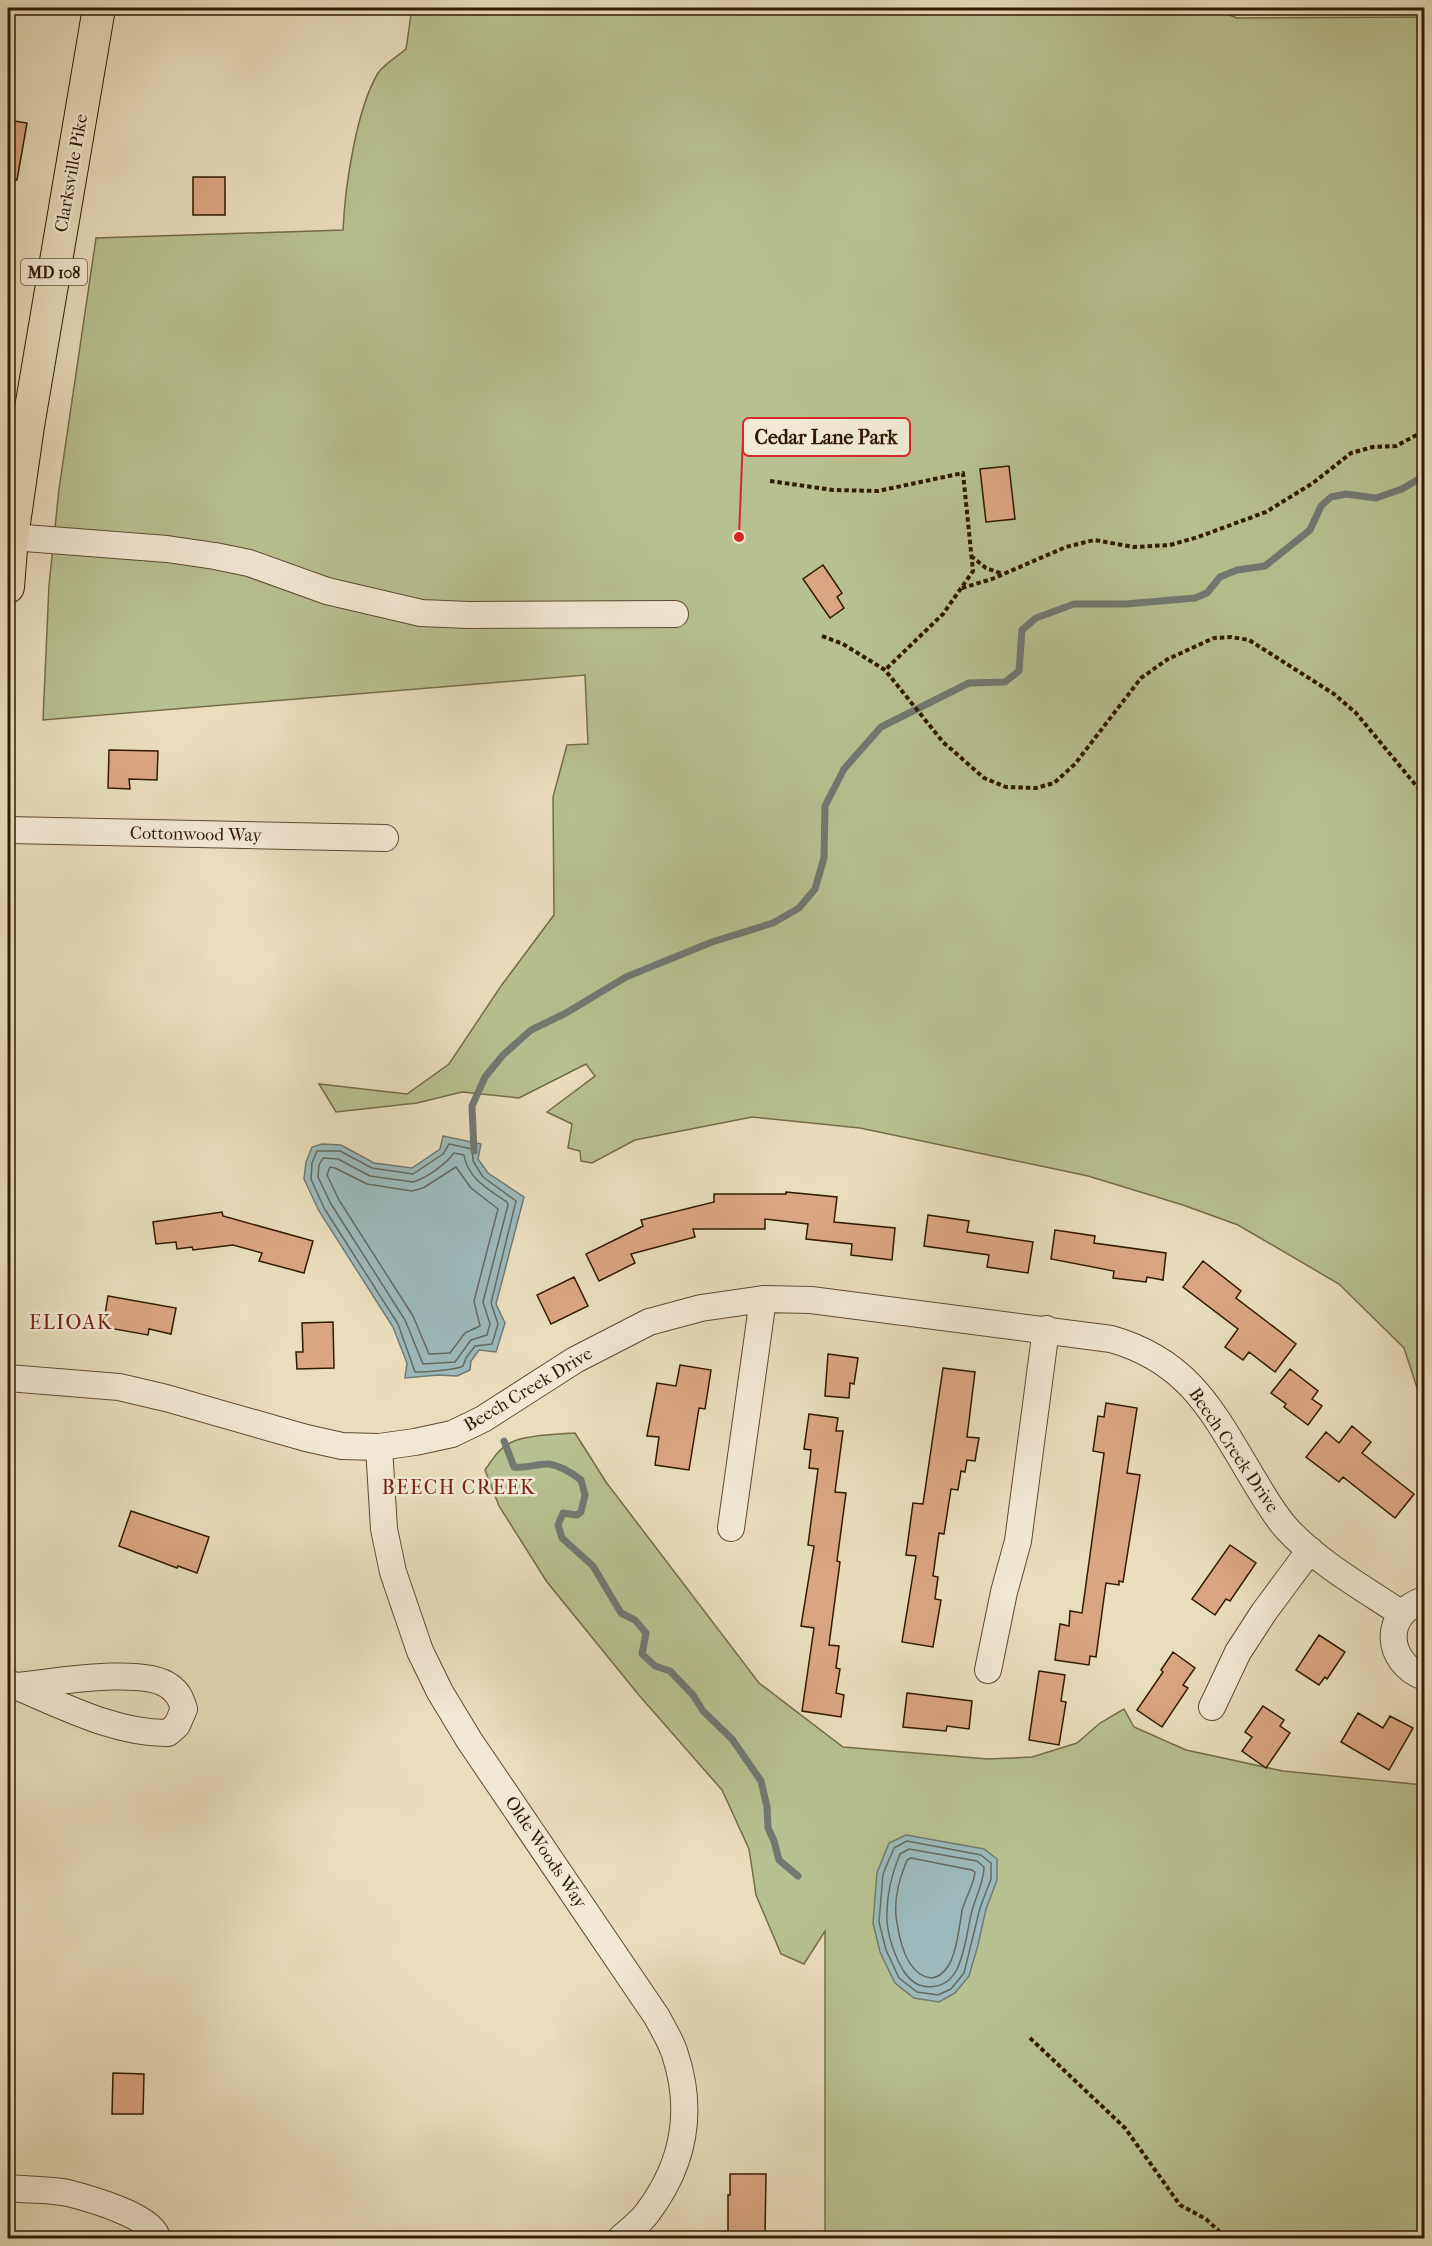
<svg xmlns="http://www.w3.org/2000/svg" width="1432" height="2246" viewBox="0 0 1432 2246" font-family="'IM FELL French Canon',serif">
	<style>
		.green { fill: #b7c090; stroke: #746d48; stroke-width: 1.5 }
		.water { fill: #9cb9bb; stroke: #717971; stroke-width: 1.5 }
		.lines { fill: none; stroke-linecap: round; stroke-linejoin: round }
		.shore { stroke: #666a5e; stroke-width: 1.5 }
		.stream { stroke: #717971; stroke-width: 7 }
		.building { fill: #daa582; stroke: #301a01; stroke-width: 1.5 }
		.minor-casing { stroke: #5e4b30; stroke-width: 28 }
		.major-casing { stroke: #301a01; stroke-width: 34 }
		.path { stroke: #301a01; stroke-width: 4; stroke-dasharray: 4.5 3; stroke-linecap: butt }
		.minor { stroke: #f1e9d3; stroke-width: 26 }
		.major { stroke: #e9ddbc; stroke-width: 32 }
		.labels { text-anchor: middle; stroke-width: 5; stroke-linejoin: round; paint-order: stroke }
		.shield { fill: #f1e9d3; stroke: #6a5840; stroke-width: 1.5 }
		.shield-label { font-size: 16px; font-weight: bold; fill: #301a01 }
		.street-label { font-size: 18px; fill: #301a01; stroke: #f1e9d3 }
		.neighbourhood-label { font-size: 20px; letter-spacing: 1.5px; fill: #7a1f14; stroke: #f1e9d3 }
		.leader { fill: none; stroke: #d62828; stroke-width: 2 }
		.callout-dot { fill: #d62828; stroke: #f1e9d3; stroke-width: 2 }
		.callout { fill: #f1e9d3; stroke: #d62828; stroke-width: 2 }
		.callout-label { font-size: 20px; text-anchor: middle; font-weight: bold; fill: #301a01 }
	</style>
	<rect width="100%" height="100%" fill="#e9ddbc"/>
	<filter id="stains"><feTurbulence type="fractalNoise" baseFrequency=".00333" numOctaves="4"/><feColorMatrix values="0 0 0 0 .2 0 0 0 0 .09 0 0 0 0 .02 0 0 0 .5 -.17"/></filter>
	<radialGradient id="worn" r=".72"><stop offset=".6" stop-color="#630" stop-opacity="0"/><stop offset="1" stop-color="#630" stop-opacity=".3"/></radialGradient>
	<!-- green -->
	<path class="green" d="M 412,8 L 1211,8 L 1237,18 L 1424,17 L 1424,1409 L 1404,1348 L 1339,1284 L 1238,1225 L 1183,1205 L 1088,1176 L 860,1128 L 752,1117 L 635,1140 L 592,1163 L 581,1161 L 580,1151 L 568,1148 L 572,1124 L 547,1112 L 595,1076 L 586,1064 L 519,1098 L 462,1092 L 417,1103 L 336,1112 L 319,1084 L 407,1094 L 449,1064 L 501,986 L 554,915 L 553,797 L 567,745 L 588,744 L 585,675 L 43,720 L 49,585 L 59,489 L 96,238 L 343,230 C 345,187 356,110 378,73 C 384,64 398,56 406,49 Z
		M 575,1433 L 606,1482 L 759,1683 L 843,1747 L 988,1759 L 1032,1757 L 1077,1743 L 1100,1723 L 1124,1709 L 1134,1727 L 1186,1750 L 1283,1771 L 1424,1785 L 1424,2238 L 825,2238 L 825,1931 L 804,1964 L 781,1954 L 756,1895 L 749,1849 L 722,1790 L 638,1694 L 547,1582 L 499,1506 L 485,1470 C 492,1460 500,1447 512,1442 C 526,1435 558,1434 575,1433 Z"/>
	<!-- water -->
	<path class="water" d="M 443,1136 L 481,1144 L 478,1159 L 488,1173 L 524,1197 L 496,1304 L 505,1323 L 496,1352 L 479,1350 L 471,1361 L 470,1370 L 457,1376 L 438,1375 L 405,1378 L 407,1363 L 393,1327 L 319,1211 L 304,1179 L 306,1162 L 312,1147 L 322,1144 L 341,1145 L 374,1163 L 412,1168 L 440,1149 Z
		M 906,1835 L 984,1849 L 997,1859 L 997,1880 L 986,1909 L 978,1945 L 969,1976 L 955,1993 L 939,2002 L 914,1998 L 895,1983 L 880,1952 L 873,1923 L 877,1873 L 889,1843 Z"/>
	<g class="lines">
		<!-- shore -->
		<path class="shore" d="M 449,1144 L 472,1149 L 473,1161 L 483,1177 L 516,1201 L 491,1303 L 498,1324 L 492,1344 L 475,1346 L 466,1358 L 463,1366 C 456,1370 425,1372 415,1372 L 398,1324 L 324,1208 L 311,1179 L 312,1163 L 317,1151 L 340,1151 L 372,1168 L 413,1174 L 443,1154 Z
			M 454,1153 L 464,1155 C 468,1179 488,1189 507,1202 L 508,1205 L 483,1302 L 490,1324 L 487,1335 L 471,1340 L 455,1362 L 423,1364 L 405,1320 L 331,1204 L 318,1177 L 319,1165 L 323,1158 L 338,1159 L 370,1176 L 413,1182 C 427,1178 446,1164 454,1153 Z
			M 456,1167 L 471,1188 L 498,1209 L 474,1301 L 480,1326 L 465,1333 L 450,1353 L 429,1354 L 413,1316 L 339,1200 L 327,1175 L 330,1167 L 335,1168 L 367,1184 L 412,1191 L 423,1188 Z
			M 907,1841 L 981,1855 L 991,1863 L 991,1879 L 980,1908 L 964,1973 L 951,1989 L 938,1995 L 917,1992 L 899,1978 L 886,1950 L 879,1922 L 883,1874 L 894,1848 Z
			M 909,1849 L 977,1861 L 984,1867 C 984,1884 974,1899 971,1915 C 967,1932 965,1953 957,1969 C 946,1991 919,1993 905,1973 C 896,1960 888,1937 887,1921 C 886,1898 891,1875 900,1854 Z
			M 911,1858 L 972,1870 L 975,1872 C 974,1885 965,1898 962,1911 C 959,1928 957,1950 949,1965 C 945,1971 939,1978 931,1978 C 908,1975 900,1943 897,1923 C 893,1903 899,1879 907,1860 Z"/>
		<!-- stream -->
		<path class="stream" d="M 474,1151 L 472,1106 L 485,1077 L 503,1055 L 531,1030 L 566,1013 L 626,977 L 712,942 L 773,923 L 799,908 L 815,889 L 824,858 L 825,806 L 844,769 L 881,727 L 969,683 L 1005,682 L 1019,671 L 1022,630 L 1036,618 L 1074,604 L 1126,604 L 1195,598 L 1207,593 L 1220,577 L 1237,570 L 1265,566 L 1310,530 L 1321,506 L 1331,497 L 1346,494 L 1376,498 L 1402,489 L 1424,476
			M 504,1441 L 514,1467 C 527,1469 537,1463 549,1464 C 562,1466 572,1473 581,1480 L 585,1495 L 581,1512 L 577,1515 L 563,1513 L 558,1525 L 562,1538 L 593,1566 L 621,1613 L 635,1620 L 646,1633 L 642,1654 L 655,1666 L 670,1671 L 693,1695 L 703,1711 L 732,1739 L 761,1781 L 767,1807 L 768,1828 L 774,1841 L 779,1860 L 798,1876"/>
	</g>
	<!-- building -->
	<path class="building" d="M 8,120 L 27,123 L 17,180 L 8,179 Z
		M 193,177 L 225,177 L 225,215 L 193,215 Z
		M 1009,466 L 1015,519 L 986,522 L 980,469 Z
		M 823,565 L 842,593 L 837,597 L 844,608 L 830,618 L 803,579 Z
		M 109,750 L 158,751 L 157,780 L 129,779 L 130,789 L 108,788 Z
		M 786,1192 L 837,1197 L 834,1222 L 895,1228 L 892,1260 L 851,1255 L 852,1244 L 806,1239 L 808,1224 L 765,1219 L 765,1229 L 693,1229 L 695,1237 L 631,1254 L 635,1263 L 599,1281 L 586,1254 L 643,1226 L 641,1220 L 714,1202 L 714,1194 L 786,1194 Z
		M 222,1212 L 223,1216 L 313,1241 L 304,1273 L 259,1261 L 262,1253 L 233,1245 L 193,1250 L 192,1247 L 177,1249 L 176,1242 L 156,1244 L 153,1222 Z
		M 928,1215 L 969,1221 L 967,1232 L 1033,1242 L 1028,1273 L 987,1267 L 989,1255 L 924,1246 Z
		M 1055,1230 L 1095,1236 L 1094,1243 L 1166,1253 L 1163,1280 L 1147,1277 L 1146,1282 L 1113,1278 L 1114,1271 L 1051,1259 Z
		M 1203,1261 L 1241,1291 L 1236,1298 L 1296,1344 L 1275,1372 L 1249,1352 L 1243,1360 L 1225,1347 L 1238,1329 L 1183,1287 Z
		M 574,1277 L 588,1306 L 551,1324 L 537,1295 Z
		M 108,1296 L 176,1308 L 171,1334 L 149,1329 L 148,1335 L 103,1327 Z
		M 333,1322 L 334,1368 L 297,1369 L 296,1352 L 303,1352 L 302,1323 Z
		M 828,1354 L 858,1358 L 854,1384 L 850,1383 L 849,1398 L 825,1396 Z
		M 680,1365 L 711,1370 L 705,1409 L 699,1408 L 689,1470 L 655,1465 L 659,1437 L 647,1436 L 657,1383 L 676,1386 Z
		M 943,1368 L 975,1372 L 967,1437 L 979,1438 L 975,1461 L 967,1460 L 965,1472 L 961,1471 L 958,1490 L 951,1489 L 944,1534 L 939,1533 L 933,1576 L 938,1577 L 935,1599 L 941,1600 L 933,1647 L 902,1642 L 916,1556 L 906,1555 L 913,1503 L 923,1504 Z
		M 1290,1369 L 1318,1391 L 1312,1399 L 1322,1406 L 1308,1425 L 1284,1407 L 1286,1404 L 1271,1393 Z
		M 1106,1403 L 1137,1408 L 1127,1473 L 1140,1475 L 1123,1582 L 1119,1581 L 1119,1585 L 1106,1583 L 1096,1657 L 1090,1656 L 1089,1665 L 1055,1660 L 1060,1624 L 1069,1626 L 1070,1611 L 1082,1613 L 1104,1453 L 1093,1451 L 1098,1416 L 1104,1417 Z
		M 809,1414 L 838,1418 L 836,1431 L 843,1431 L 835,1492 L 846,1493 L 837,1561 L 840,1562 L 829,1645 L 839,1646 L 836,1668 L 840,1669 L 836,1693 L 844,1695 L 841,1717 L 802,1711 L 814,1628 L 801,1626 L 814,1546 L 808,1545 L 818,1469 L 809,1468 L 811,1450 L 804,1449 Z
		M 1352,1426 L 1371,1442 L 1362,1453 L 1414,1494 L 1395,1518 L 1343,1477 L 1339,1482 L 1306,1457 L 1326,1432 L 1339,1443 Z
		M 131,1511 L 209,1537 L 197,1573 L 178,1566 L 177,1568 L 119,1546 Z
		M 1230,1545 L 1256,1563 L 1230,1601 L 1226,1599 L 1215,1615 L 1192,1599 Z
		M 1319,1635 L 1345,1652 L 1327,1679 L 1325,1677 L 1319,1685 L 1296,1670 Z
		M 1173,1652 L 1195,1668 L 1183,1685 L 1188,1688 L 1162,1727 L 1137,1710 L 1163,1672 L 1161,1670 Z
		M 1039,1671 L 1065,1675 L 1061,1701 L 1066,1702 L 1059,1745 L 1029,1740 Z
		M 907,1693 L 972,1701 L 969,1729 L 947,1726 L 946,1731 L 903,1727 Z
		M 1263,1706 L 1284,1720 L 1280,1726 L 1290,1733 L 1266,1768 L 1242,1751 L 1252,1737 L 1245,1732 Z
		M 1358,1713 L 1383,1728 L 1390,1716 L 1413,1728 L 1389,1770 L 1341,1742 Z
		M 113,2073 L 144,2074 L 143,2114 L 112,2114 Z
		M 730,2174 L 766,2174 L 765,2238 L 728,2238 L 728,2195 L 730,2195 Z"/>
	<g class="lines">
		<defs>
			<path id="minor" d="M 12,537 L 167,549 L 215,556 L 249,563 L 327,591 L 421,613 L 469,615 L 675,614
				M 8,830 L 385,838
				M 8,1378 L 119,1387 L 166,1398 L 306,1438 L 342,1446 L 379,1447 L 415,1442 L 452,1434 L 483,1419 L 575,1360 L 649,1322 L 701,1308 L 763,1299 L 811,1300 L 1111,1339 C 1189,1361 1213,1412 1252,1477 C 1263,1495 1274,1515 1288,1530 C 1320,1564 1363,1588 1402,1614
				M 379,1447 L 384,1529 L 393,1572 L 420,1651 L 440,1692 L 469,1740 L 657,2017 C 663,2029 671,2041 675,2054 C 694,2112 684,2164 648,2212 C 641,2222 630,2230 621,2238
				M 731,1528 L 763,1299
				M 1424,1600 C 1382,1613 1385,1662 1424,1677
				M 988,1670 L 1004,1592 L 1018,1541 L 1046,1329
				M 8,1683 C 58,1703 114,1734 168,1733 L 177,1725 L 184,1709 C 181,1699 178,1692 169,1686 C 143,1666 49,1683 16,1686
				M 1212,1707 L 1238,1652 L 1264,1612 L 1310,1550
				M 8,2188 C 27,2190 49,2189 68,2193 C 88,2198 155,2217 157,2238"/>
			<path id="major" d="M 8,587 L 12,537 L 28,426 L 99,8"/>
		</defs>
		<!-- minor casing -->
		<use href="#minor" class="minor-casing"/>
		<!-- major casing -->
		<use href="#major" class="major-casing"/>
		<!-- path -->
		<path class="path" d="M 770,481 L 833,490 L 878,491 L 963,473 L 973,571 L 943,614 L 885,670
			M 971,556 L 986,568 L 1003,574
			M 962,588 L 992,579 L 1066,547 L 1094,540 L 1134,547 L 1170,545 L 1198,537 L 1266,512 L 1313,483 L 1351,453 L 1373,447 L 1396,446 L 1424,431
			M 822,636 L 843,644 L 885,670 L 943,742 L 984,778 L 1006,787 L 1036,788 L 1054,783 L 1075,764 L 1141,678 L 1168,659 L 1214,638 L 1231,637 L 1249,640 L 1334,694 L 1356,713 L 1424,795
			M 1030,2038 L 1125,2128 L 1180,2205 L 1206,2219 L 1226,2238"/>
		<!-- minor -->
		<use href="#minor" class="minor"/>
		<!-- major -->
		<use href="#major" class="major"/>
	</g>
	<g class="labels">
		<!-- shield labels -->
		<rect class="shield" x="21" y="259" width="66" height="26" rx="4.5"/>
		<g class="shield-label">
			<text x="54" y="278">MD 108</text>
		</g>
		<!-- street labels -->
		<g class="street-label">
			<text transform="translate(71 173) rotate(-80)" y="6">Clarksville Pike</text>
			<text transform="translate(196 834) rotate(1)" y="6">Cottonwood Way</text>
			<text transform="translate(528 1389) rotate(-31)" y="6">Beech Creek Drive</text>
			<text transform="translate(1234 1450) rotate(56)" y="6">Beech Creek Drive</text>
			<text transform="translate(546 1852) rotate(56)" y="6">Olde Woods Way</text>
		</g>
		<!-- neighbourhood labels -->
		<g class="neighbourhood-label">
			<text x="71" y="1329">ELIOAK</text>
			<text x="459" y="1494">BEECH CREEK</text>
		</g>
	</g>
	<!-- callouts -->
	<path class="leader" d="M739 537L743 437"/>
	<circle class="callout-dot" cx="739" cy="537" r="6"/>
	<rect class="callout" x="743" y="418" width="167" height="38" rx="6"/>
	<g class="callout-label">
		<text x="826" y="444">Cedar Lane Park</text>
	</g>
	<!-- margin -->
	<rect width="1432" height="2246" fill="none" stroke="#e9ddbc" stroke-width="30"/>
	<rect x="9" y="9" width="1414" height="2228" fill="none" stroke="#301a01" stroke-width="3"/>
	<rect x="15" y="15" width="1402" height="2216" fill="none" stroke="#301a01" stroke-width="1.5"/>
	<rect width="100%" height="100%" filter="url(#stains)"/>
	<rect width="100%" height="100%" fill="url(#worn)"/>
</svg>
